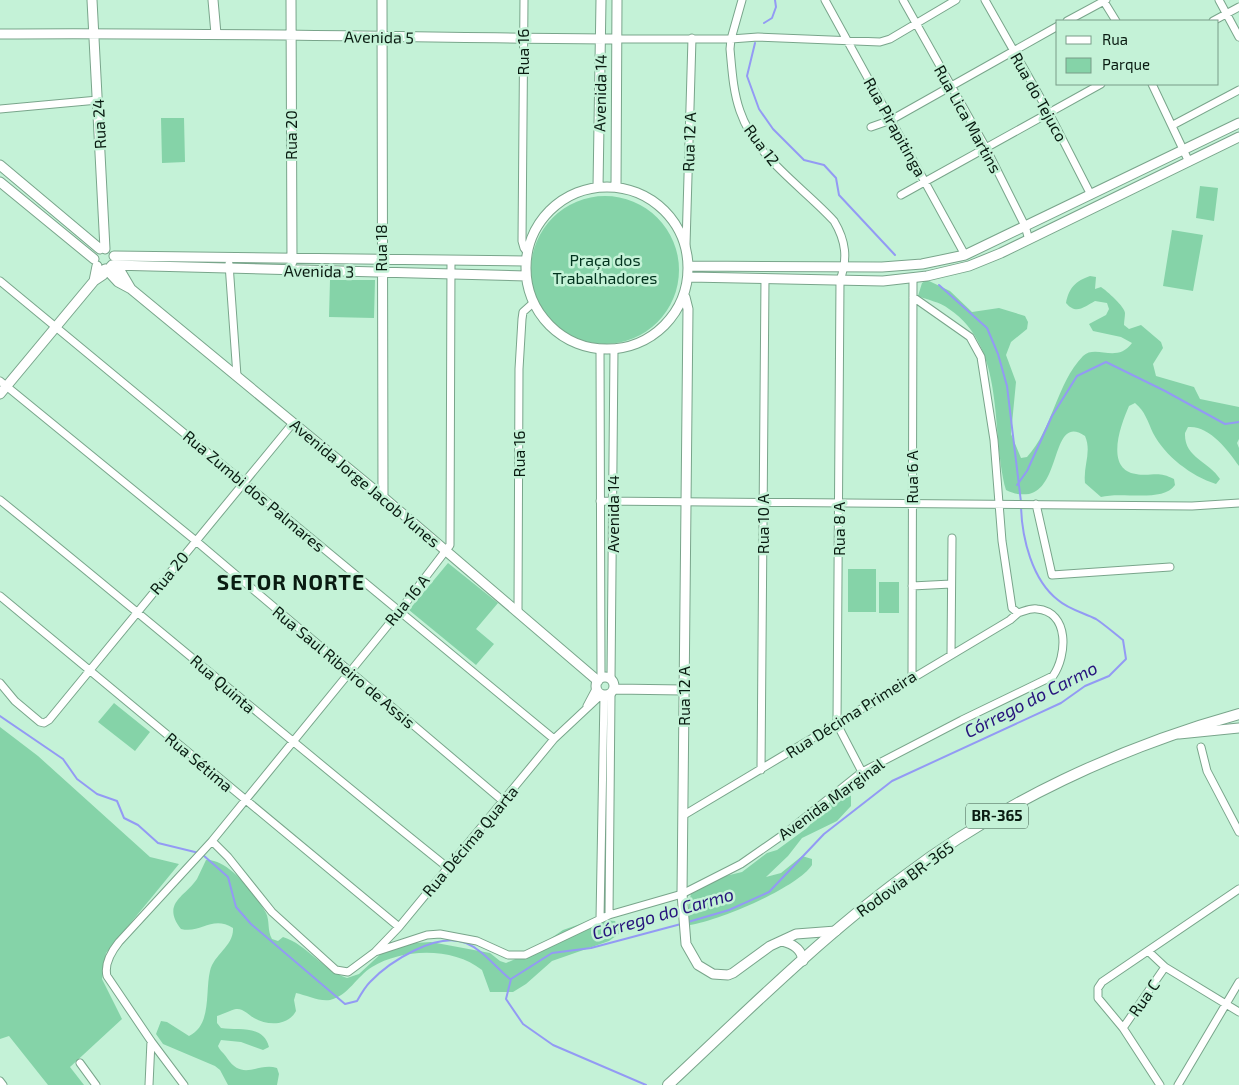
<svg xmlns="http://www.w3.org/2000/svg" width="1239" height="1085" viewBox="0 0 1239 1085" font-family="'Exo 2',sans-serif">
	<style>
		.green { fill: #85d3a8 }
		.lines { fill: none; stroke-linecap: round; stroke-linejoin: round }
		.stream { stroke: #939af4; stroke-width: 2 }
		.street-casing { stroke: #79a58b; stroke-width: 9 }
		.secondary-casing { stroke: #79a58b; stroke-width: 11 }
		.primary-casing { stroke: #79a58b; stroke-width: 12 }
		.street { stroke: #fff; stroke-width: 7 }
		.secondary { stroke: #fff; stroke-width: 9 }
		.primary { stroke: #fff; stroke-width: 10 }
		.labels { text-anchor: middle; stroke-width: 5; stroke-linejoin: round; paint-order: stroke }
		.shield { fill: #c4f2d7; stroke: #415c4c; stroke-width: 1 }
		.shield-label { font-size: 15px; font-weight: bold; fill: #091b11 }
		.street-label { font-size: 16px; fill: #091b11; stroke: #c4f2d7 }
		.park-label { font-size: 16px; fill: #01321d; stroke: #c4f2d7 }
		.water-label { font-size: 18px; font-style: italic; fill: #26137c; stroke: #c4f2d7 }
		.district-label { font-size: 21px; font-weight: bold; letter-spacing: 1px; fill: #091b11; stroke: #c4f2d7 }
	</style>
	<rect width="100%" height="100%" fill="#c4f2d7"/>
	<!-- green -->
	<path class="green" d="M 161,118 L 184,118 L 185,162 L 162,163 Z
		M 1200,186 L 1218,188 L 1214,221 L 1196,218 Z
		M531 270a74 74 0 1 1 148 0a74 74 0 1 1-148 0Z
		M 1172,230 L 1203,235 L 1193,291 L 1163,286 Z
		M 1090,276 L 1096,277 L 1095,289 L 1101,287 C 1107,291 1125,307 1125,313 C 1125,317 1124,321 1124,325 L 1129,329 L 1141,325 L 1161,342 L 1163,348 L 1153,364 L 1156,376 L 1194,387 L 1200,399 L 1239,407 L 1239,439 L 1237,443 L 1239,448 L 1239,466 C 1228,450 1209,425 1188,427 L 1185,433 C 1184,458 1209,461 1220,479 L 1216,484 C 1191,476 1165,456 1153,433 C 1148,422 1145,411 1135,403 L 1129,406 C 1121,424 1104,469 1136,474 C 1152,477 1157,470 1174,479 L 1175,485 C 1163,503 1121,491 1101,497 L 1085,483 C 1083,466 1092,452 1085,436 C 1051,413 1062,487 1029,494 C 1020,495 1014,494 1006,490 C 990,431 1007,348 949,309 C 940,302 928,300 918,296 L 922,283 L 927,280 L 950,291 L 972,312 L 999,308 L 1025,316 L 1028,322 L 1027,329 L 1011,342 L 1006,355 L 1016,382 L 1011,434 L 1021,458 L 1027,457 C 1053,429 1056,384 1083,356 C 1096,344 1117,364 1132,343 L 1121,337 L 1093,331 L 1089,324 L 1106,315 L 1109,309 L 1107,303 L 1095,301 C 1084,307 1076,315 1066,303 C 1069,287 1076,281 1090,276 Z
		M 330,280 L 375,280 L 374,318 L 329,317 Z
		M 448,563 L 498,603 L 476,629 L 494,644 L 476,665 L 409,610 Z
		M 848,569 L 876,569 L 876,612 L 848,612 Z
		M 879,582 L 899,582 L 899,613 L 879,613 Z
		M 114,703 L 150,732 L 135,751 L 98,722 Z
		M 0,727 L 38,756 L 150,857 L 179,864 L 106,953 L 102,979 L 122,1019 L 70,1067 L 84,1085 L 48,1085 L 9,1036 L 0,1039 Z
		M 847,793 L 851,796 L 851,806 L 837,821 L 802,838 L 788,856 L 766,877 L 781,873 L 802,856 L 812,859 L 812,865 C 797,888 718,921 690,925 L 687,916 L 691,893 L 713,879 L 742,872 L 767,853 L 777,850 L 807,828 L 837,795 Z
		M 206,860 C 228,858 256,895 266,913 C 270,921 267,930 272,939 L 278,941 L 283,937 C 308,945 322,970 347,978 L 359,974 L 385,950 L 399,944 L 431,942 L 490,953 L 500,961 L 506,963 L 529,953 L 563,930 L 583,923 L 603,920 L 615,921 L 620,933 L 609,941 L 552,961 L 526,984 L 513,992 L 490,992 L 482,970 C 453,947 403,948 372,967 C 357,976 348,996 330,1000 C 320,1002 306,995 296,993 L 294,1000 L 296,1011 C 288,1026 268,1026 254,1018 C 249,1015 243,1008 236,1009 C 231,1010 223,1014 217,1016 L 217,1023 L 221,1028 C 238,1031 263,1024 269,1047 L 263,1050 L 241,1042 L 221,1040 L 218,1046 C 220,1051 224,1053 227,1058 C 243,1082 258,1062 277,1068 L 279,1074 L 277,1085 L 228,1085 L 220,1070 L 215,1066 L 163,1044 L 156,1034 L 161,1021 L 167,1022 L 189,1036 C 212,1025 205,992 210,971 C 214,954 234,946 233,928 C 212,915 201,934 181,929 C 161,903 185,897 197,879 C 200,873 203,866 206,860 Z"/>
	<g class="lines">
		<!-- stream -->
		<path class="stream" d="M 764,23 L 772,18 L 776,7 L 775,0
			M 755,43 L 747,76 L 759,109 L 773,129 L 804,160 L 824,165 L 836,178 L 839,195 L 895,255
			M 939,285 L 987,328 L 998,354 L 1007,386 L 1021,502
			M 1017,485 L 1027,471 L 1052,416 L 1077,376 L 1106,362 L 1165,391 L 1225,424 L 1239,422
			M 0,716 L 63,759 L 77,779 L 97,794 L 117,801 L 124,818 L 138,825 L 158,843 L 199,853
			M 203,855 L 228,877 L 236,907 L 251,924 L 345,1004 L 357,1001 C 361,994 365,987 370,982 C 389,962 437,931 466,943 C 483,950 495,967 510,979
			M 688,922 L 729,910 L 769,892 L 824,834 L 892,781 L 1061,703 L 1085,686 L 1109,676 L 1126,659 L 1123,640 C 1114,633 1105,625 1096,619 C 1084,613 1068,609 1058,600 C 1032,580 1022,538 1021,507
			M 511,979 L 552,953 L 591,948 L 681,924
			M 511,979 L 506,999 L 523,1024 L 553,1045 L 646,1085"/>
		<defs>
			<path id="street" d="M 524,0 L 522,241 L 524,248 L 527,252
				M 742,0 L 731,39 L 730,49 C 732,70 733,91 740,111 C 756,158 802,186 834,221 C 846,241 848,259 840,280 L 837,724 L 862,772
				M 825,0 L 965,255
				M 903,0 L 986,148 L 1025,226 L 1029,240
				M 985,0 L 1049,113 L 1091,195
				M 1103,0 L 1116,21
				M 1219,0 L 1239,37
				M 1067,21 L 1106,0
				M 1213,21 L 1239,7
				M 617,39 L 731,39 L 758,37 L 880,42 L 890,39 L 956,0
				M 1152,84 L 1189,162
				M 0,109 L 98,100
				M 1173,125 L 1239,90
				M 871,127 L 891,120 L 1058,26
				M 901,195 L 1101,84
				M 686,245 L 692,38
				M 229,264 L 237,376
				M 0,281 L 554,739
				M 600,349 L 601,678
				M 0,381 L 196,541 L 503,801
				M 0,500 C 150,621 297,747 447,867
				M 600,501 L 1192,506 L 1239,503
				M 1036,504 L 1052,575 L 1170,567
				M 912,586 L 951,584
				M 0,596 L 399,927
				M 518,610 L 519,369 L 522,319 L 523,312 L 533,303
				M 951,654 L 952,538
				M 912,677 L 913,278
				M 611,679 L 614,349
				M 0,683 L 15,701 L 40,722 L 44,723 L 49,720 L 293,423
				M 587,706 L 596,689
				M 1201,747 L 1207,771 L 1239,832
				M 761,770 L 765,278
				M 684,815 L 1010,620 L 1018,613
				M 212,841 L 228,857 L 272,912 L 336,970 L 348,972 L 375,952 L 399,927 L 554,739 L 601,695
				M 609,915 L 611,694
				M 600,919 L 604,696
				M 1148,951 L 1165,967 L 1239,1012
				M 375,952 L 427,935 L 440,934 L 477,941 L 508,955 L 525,955 L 609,915 L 682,894 L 741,864 L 787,832 L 862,772 L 962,720 L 1053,676 C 1067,656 1070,612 1037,609 C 1030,608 1025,611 1018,613 L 1012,608 L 1002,541 L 994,440 L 981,357 L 970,337 L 913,297
				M 1123,1028 L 1165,967
				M 80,1063 L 96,1085
				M 0,1081 L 3,1085
				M 149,1085 L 151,1041
				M 184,1085 L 151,1041 L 107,976 C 104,964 111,952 119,942 L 212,841 L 398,613 L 450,545 L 451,260
				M 1160,1085 L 1123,1028 L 1098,998 L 1098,988 L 1102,982 L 1239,889
				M 1178,1085 L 1239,982"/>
			<path id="secondary" d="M 92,0 L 105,249
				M 213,0 L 216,34
				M 291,0 L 292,262
				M 382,0 L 383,497
				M 0,34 C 206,32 411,38 617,39
				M 0,165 L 100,249
				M 0,182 L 94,259
				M526 268a81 81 0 1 1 162 0a81 81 0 1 1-162 0Z
				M 598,187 L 601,0
				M 616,187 L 617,0
				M 114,256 L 525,261
				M 112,265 L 526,276
				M 111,266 L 121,272 L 131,289
				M 689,266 L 882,267 L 922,264 L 965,255 L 1239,123
				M 106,269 L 118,282 L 131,289 L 383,497 L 598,681
				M 689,277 L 883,281 L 927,276 L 969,266 L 1001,253 L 1239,137
				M 94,281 L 97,266
				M 685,297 L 688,309 L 682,894 L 686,944 L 698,965 L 713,974 L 728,975 L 733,973 L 770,946 L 796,934 L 836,931
				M 0,394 L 94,281 L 103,275 L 105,269
				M596 686a9 9 0 1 1 18 0a9 9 0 1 1-18 0Z
				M 615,689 L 683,690
				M 1179,734 L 1239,728
				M 782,941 C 793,944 802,949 803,961"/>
			<path id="primary" d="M 668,1085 C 744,1014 819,939 903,877 C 1002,802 1120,747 1239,714"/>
		</defs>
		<!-- street casing -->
		<use href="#street" class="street-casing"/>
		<!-- secondary casing -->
		<use href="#secondary" class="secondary-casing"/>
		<!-- primary casing -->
		<use href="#primary" class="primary-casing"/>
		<!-- street -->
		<use href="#street" class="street"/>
		<!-- secondary -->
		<use href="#secondary" class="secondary"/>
		<!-- primary -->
		<use href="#primary" class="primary"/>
	</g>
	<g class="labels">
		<!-- shield labels -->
		<rect class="shield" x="966" y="803.5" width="62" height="25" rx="4"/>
		<g class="shield-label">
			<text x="997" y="821">BR-365</text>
		</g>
		<!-- street labels -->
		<g class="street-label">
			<text transform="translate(379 37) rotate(1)" y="6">Avenida 5</text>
			<text transform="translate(523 52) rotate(-90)" y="6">Rua 16</text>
			<text transform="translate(600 93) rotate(-89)" y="6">Avenida 14</text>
			<text transform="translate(1039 97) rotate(61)" y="6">Rua do Tejuco</text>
			<text transform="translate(968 119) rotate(61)" y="6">Rua Lica Martins</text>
			<text transform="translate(99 124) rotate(-93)" y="6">Rua 24</text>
			<text transform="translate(895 127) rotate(61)" y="6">Rua Pirapitinga</text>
			<text transform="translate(291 135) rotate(-90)" y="6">Rua 20</text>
			<text transform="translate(689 142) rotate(-88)" y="6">Rua 12 A</text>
			<text transform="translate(762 145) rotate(53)" y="6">Rua 12</text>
			<text transform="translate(381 248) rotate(-90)" y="6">Rua 18</text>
			<text transform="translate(319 271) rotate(1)" y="6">Avenida 3</text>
			<text transform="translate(519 454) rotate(-90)" y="6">Rua 16</text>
			<text transform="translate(912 477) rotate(-90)" y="6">Rua 6 A</text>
			<text transform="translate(365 483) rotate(40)" y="6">Avenida Jorge Jacob Yunes</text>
			<text transform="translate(254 491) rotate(40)" y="6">Rua Zumbi dos Palmares</text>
			<text transform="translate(613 514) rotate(-90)" y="6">Avenida 14</text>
			<text transform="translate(763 524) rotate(-90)" y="6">Rua 10 A</text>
			<text transform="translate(839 529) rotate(-90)" y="6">Rua 8 A</text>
			<text transform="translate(169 573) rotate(-50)" y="6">Rua 20</text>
			<text transform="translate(407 600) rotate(-51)" y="6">Rua 16 A</text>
			<text transform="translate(344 667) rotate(40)" y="6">Rua Saul Ribeiro de Assis</text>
			<text transform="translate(223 684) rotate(41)" y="6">Rua Quinta</text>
			<text transform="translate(684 696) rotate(-90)" y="6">Rua 12 A</text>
			<text transform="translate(851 714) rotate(-32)" y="6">Rua Décima Primeira</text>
			<text transform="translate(199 762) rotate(40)" y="6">Rua Sétima</text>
			<text transform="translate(831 799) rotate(-36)" y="6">Avenida Marginal</text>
			<text transform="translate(470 841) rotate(-50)" y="6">Rua Décima Quarta</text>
			<text transform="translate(905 879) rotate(-36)" y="6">Rodovia BR-365</text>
			<text transform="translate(1144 998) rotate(-55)" y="6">Rua C</text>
		</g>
		<!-- park labels -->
		<g class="park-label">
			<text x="605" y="266">Praça dos<tspan x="605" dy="18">Trabalhadores</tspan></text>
		</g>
		<!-- water labels -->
		<g class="water-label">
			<text transform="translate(1031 700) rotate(-27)" y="6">Córrego do Carmo</text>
			<text transform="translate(663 914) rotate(-16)" y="6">Córrego do Carmo</text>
		</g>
		<!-- district labels -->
		<g class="district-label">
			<text x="291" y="590">SETOR NORTE</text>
		</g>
	</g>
	<!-- legend -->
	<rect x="1056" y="20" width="162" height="65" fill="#c4f2d7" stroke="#799c88"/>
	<rect x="1066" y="36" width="25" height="8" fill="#ffffff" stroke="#799c88"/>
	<text x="1102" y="45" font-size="15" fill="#091b11">Rua</text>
	<rect x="1066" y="58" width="25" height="15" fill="#85d3a8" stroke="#799c88"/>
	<text x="1102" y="70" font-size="15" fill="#091b11">Parque</text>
</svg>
